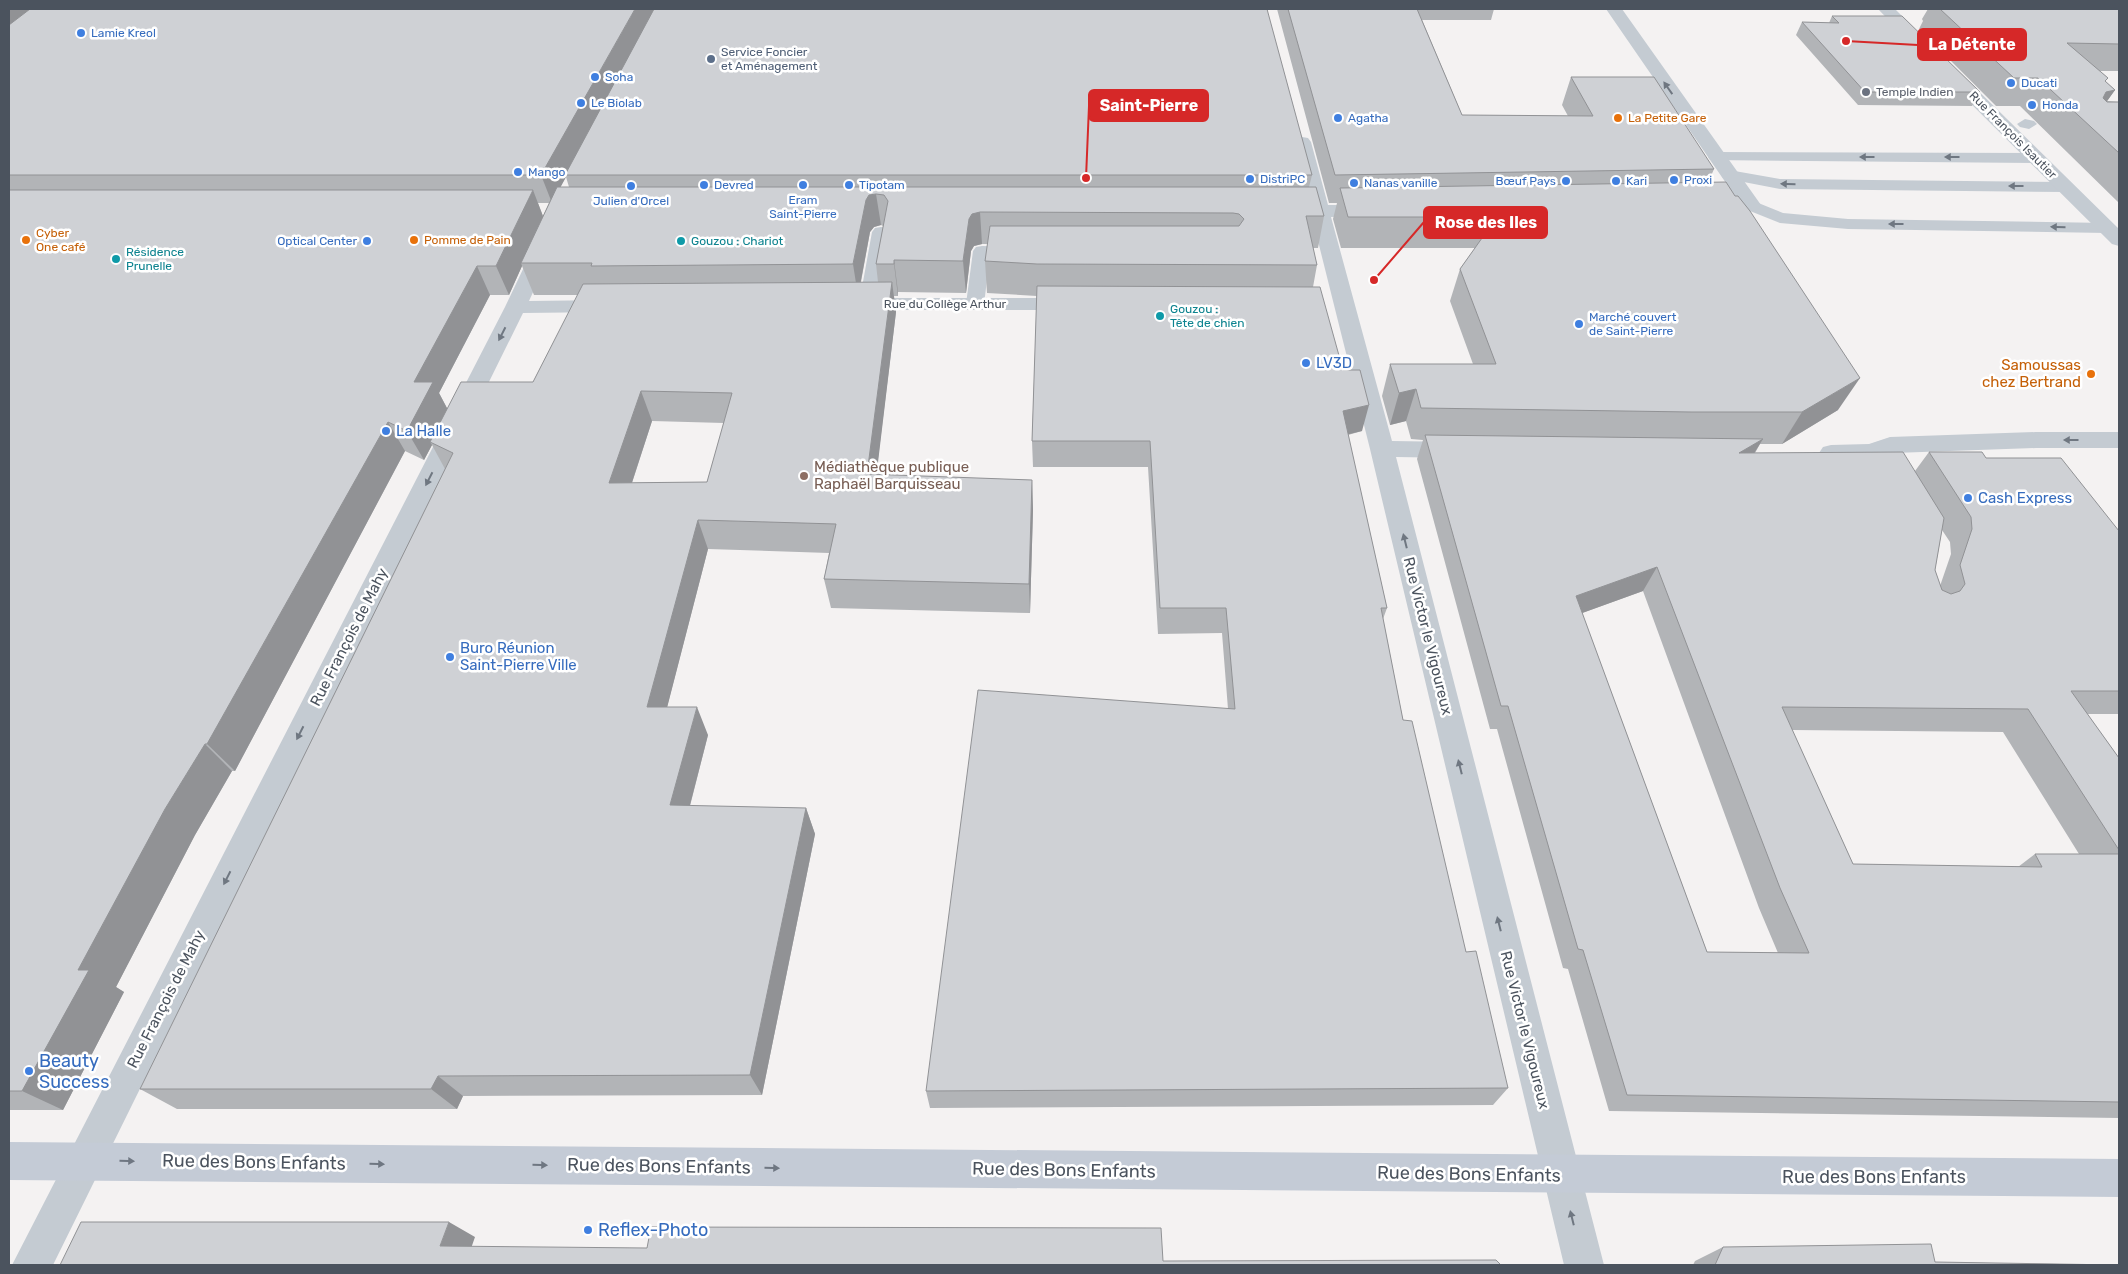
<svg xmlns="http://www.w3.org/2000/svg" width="2128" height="1274" viewBox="0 0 2128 1274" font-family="Rubik,sans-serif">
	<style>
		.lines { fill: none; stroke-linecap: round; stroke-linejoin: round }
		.lane { fill: #c4cbd2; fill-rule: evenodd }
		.street { fill: #c4cbd2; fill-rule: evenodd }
		.secondary { fill: #c4cbd6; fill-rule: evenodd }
		.wall { fill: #b2b4b7; fill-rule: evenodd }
		.shaded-wall { fill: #919295 }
		.building { fill: #cfd1d5; stroke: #919295; fill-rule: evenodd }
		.oneway { fill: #6f7781 }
		.oneway2 { fill: #6f7782 }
		.shop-dot { fill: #3f7fe0; stroke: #fff; stroke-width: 2 }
		.service-dot { fill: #5c6f8a; stroke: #fff; stroke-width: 2 }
		.worship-dot { fill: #6b7280; stroke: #fff; stroke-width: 2 }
		.food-dot { fill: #e8710a; stroke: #fff; stroke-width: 2 }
		.culture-dot { fill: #0f9aa8; stroke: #fff; stroke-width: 2 }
		.education-dot { fill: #8d6e63; stroke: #fff; stroke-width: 2 }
		.labels { text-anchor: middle; stroke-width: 5; stroke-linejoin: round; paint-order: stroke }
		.far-shop-label { font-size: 12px; fill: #366cbe; stroke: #fff; text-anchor: start }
		.far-service-label { font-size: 12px; fill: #4e5e75; stroke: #fff; text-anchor: start }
		.far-worship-label { font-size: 12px; fill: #5b616d; stroke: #fff; text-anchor: start }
		.far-food-label { font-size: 12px; fill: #c56008; stroke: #fff; text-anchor: start }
		.far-street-label { font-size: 12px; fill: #4b535e; stroke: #fff }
		.far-culture-label { font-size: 12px; fill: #0d838f; stroke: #fff; text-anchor: start }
		.shop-label { font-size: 15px; fill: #366cbe; stroke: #fff; text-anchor: start }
		.food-label { font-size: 15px; fill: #c56008; stroke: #fff; text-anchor: end }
		.education-label { font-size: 15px; fill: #785e54; stroke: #fff; text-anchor: start }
		.street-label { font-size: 15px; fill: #4b535e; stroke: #fff }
		.near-shop-label { font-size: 18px; fill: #366cbe; stroke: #fff; text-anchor: start }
		.near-street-label { font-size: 18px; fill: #4b535e; stroke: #fff }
		.leader { fill: none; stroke: #d62828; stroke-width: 2 }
		.callout-dot { fill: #d62828; stroke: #fff; stroke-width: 2 }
		.callout { fill: #d62828; stroke: #d62828; stroke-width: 2 }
		.callout-label { font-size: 16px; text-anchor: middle; font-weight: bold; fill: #fff }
	</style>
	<rect width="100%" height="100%" fill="#f4f2f2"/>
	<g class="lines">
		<!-- lane -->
		<path class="lane" d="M 2025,119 L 2034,121 L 2037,124 L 2029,129 L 2020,127 L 2017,124 Z
			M 1716,152 L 2036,153 L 2044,158 L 2036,163 L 1710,160 L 1708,157 Z
			M 1729,170 L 1780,179 L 2065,182 L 2073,187 L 2065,192 L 1780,189 L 1723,178 L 1721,175 Z
			M 1751,200 L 1783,213 L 1848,219 L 2107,223 L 2113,224 L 2115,228 L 2113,232 L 2107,233 L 1848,229 L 1780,223 L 1745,209 L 1743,205 L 1745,201 Z
			M 881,227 L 887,228 L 890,232 L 877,304 L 874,308 L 862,308 L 859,304 L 872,232 L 875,228 Z
			M 982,246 L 1025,247 L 1028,251 L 1025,255 L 990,256 L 984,304 L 981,308 L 969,308 L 966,304 L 973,251 L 976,247 Z"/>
		<!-- street -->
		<path class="street" d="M 1606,9 L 1622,9 L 1761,205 L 1758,209 L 1701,209 L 1698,205 L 1701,201 L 1737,199 Z
			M 1878,9 L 1895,9 L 1925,39 L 1927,42 L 1925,45 L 1913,45 Z
			M 1949,67 L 1955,68 L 2119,229 L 2119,246 L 2112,244 L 1943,76 L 1941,72 L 1943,68 Z
			M 1302,137 L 1308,138 L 1311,142 L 1328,205 L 1372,205 L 1379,207 L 1382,211 L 1379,215 L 1331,217 L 1392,441 L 1458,442 L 1466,444 L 1470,450 L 1466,456 L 1458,458 L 1396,457 L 1604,1265 L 1564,1265 L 1370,449 L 1312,217 L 1278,215 L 1275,211 L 1278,207 L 1309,205 L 1293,142 L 1296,138 Z
			M 544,240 L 551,242 L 554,246 L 529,301 L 609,300 L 616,302 L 620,306 L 616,310 L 609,312 L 523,313 L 53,1265 L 12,1265 L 505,307 L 534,246 L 537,242 Z
			M 857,298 L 1074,298 L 1081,300 L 1085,304 L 1081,308 L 1074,310 L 857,310 L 850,308 L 846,304 L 850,300 Z
			M 2036,432 L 2119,432 L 2119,448 L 2036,448 L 1894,453 C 1873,463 1845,465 1823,459 L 1819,453 L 1823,447 L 1831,445 L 1869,444 L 1890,437 Z"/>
		<!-- secondary -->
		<path class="secondary" d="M 9,1142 L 2119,1159 L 2119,1197 L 9,1180 Z"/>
	</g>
	<!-- wall -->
	<path class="wall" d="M 9,9 L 1312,175 L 1309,187 L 1324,216 L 1318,248 L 1313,248 L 1317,265 L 1313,287 L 1343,370 L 1362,431 L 1348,435 L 1387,608 L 1383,619 L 1403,720 L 1466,952 L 1508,1088 L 1493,1105 L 930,1108 L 926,1091 L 1228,709 L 1222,633 L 1158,634 L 1148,467 L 1033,467 L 1032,441 L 1037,296 L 987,293 L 985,261 L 988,244 L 982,244 L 974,246 L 971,251 L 966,293 L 898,292 L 898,296 L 894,296 L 896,312 L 876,475 L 1032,480 L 1033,510 L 1030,613 L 831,608 L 824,579 L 829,553 L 708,549 L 667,707 L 708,735 L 690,806 L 806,808 L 815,834 L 762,1095 L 463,1096 L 457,1109 L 177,1109 L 140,1089 L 445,469 L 432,445 L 424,460 L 405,451 L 235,771 L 232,771 L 195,835 L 116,987 L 124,992 L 63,1110 L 9,1110 ZM 566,177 L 569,187 L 560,187 ZM 538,203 L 549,203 L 543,216 ZM 881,225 L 883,226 L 876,264 L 878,282 L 861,282 L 870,232 L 874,227 ZM 522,266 L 534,295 L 578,295 L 533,382 L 447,408 L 439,393 L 490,295 L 509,295 ZM 652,421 L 724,423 L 707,482 L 632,483 Z
		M 1277,9 L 1494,9 L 1491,20 L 1422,20 L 1462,115 L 1568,116 L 1562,105 L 1571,77 L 1714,169 L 1708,183 L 1838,410 L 1782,444 L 1760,444 L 1755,453 L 1915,471 L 1929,452 L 1986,458 L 2119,531 L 2119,714 L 2087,714 L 2119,758 L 2119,1118 L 1609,1111 L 1568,969 L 1563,968 L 1497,729 L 1490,729 L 1417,459 L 1423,440 L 1411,439 L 1406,421 L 1390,425 L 1382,396 L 1390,364 L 1473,364 L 1450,301 L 1460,269 L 1475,248 L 1341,248 L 1333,219 L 1337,203 L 1329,203 ZM 1942,530 L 1950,542 L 1951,554 L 1940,586 L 1935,570 ZM 1643,591 L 1759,908 L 1778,953 L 1707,952 L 1582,613 ZM 1792,730 L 2003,732 L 2079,854 L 2035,854 L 2018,867 L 1853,864 Z
		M 1928,9 L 2119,9 L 2119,71 L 2100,71 L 2108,78 L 2105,81 L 2115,90 L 2107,101 L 2119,102 L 2119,203 L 2020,106 L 1996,106 L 1919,29 L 1923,21 L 1922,19 Z
		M 1832,16 L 1980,92 L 1972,106 L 1858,105 L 1796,35 L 1802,22 L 1829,23 Z
		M 1723,1247 L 1935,1262 L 2117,1265 L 1693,1265 L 1695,1261 Z"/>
	<!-- shaded-wall -->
	<path class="shaded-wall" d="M 9,9 L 57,9 L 9,46 Z
		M 635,9 L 656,9 L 565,175 L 566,177 L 552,203 L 541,175 Z
		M 2115,90 L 2095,118 L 2086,121 L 2106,92 Z
		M 533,190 L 544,219 L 521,263 L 522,266 L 509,295 L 496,266 Z
		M 876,194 L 881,225 L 874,227 L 870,232 L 858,296 L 853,264 L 866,200 L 869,195 Z
		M 980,212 L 982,244 L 974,246 L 971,251 L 966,293 L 963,261 L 969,219 L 972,214 Z
		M 894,260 L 898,292 L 898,296 L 894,264 Z
		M 477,266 L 490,295 L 439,393 L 449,412 L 430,442 L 432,445 L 424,460 L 407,431 L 414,382 Z
		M 892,282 L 896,312 L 873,504 L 867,474 Z
		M 1860,378 L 1838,410 L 1782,444 L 1802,412 Z
		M 1416,389 L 1406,421 L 1390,425 L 1399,393 Z
		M 641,391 L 652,421 L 622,513 L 609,483 Z
		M 1369,405 L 1362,431 L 1337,437 L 1343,411 Z
		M 388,422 L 405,451 L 235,771 L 207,744 Z
		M 1763,439 L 1748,463 L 1739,453 Z
		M 1032,480 L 1033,510 L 1030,613 L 1029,584 Z
		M 698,520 L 708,549 L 660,735 L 647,707 Z
		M 1657,567 L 1643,591 L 1563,620 L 1576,596 Z
		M 697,707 L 708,735 L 683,832 L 670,805 Z
		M 205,744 L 232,771 L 195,835 L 116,987 L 124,992 L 63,1110 L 22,1091 L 78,970 L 165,809 Z
		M 806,808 L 815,834 L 762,1095 L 750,1075 Z
		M 438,1076 L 463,1096 L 457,1109 L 431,1089 Z
		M 449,1222 L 475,1237 L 467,1260 L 440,1246 Z"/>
	<!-- building -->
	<path class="building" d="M 30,9 L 635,9 L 541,175 L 9,175 L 9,25 Z
		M 654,9 L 1267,9 L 1312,175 L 565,175 Z
		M 1288,9 L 1417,9 L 1462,115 L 1593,116 L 1571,77 L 1654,77 L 1714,169 L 1335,175 Z
		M 1940,9 L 2119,9 L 2119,44 L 2067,43 L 2108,78 L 2105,81 L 2115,90 L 2106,92 L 2103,98 L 2107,102 L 2119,102 L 2119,153 L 2038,78 L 2014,78 Z
		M 1832,16 L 1902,16 L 1980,92 L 1865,92 L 1802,22 L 1839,23 Z
		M 1726,182 L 1735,196 L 1738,196 L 1750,211 L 1860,378 L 1802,412 L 1691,412 L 1421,408 L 1416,389 L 1399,393 L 1390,364 L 1496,364 L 1460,269 L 1497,217 L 1348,217 L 1340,188 Z
		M 557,187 L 1316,187 L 1324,216 L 1306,216 L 1317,265 L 1037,264 L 985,261 L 990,226 L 1239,226 L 1244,219 L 1239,214 L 1233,213 L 980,212 L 972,214 L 969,219 L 963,261 L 894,260 L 894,264 L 876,264 L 888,201 L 884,195 L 876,194 L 869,195 L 866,200 L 853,264 L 591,266 L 592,263 L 521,263 Z
		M 9,190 L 533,190 L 496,266 L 477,266 L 414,382 L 433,382 L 407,431 L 388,422 L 207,744 L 205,744 L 165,809 L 78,970 L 89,970 L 22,1091 L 9,1091 Z
		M 892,282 L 867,474 L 1032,480 L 1029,584 L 824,579 L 836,524 L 698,520 L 647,707 L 697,707 L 670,805 L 806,808 L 750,1075 L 438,1076 L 431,1089 L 140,1089 L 453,453 L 430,442 L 461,382 L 533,382 L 583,284 ZM 641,391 L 732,393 L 707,482 L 609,483 Z
		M 1037,286 L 1320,287 L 1343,370 L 1360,370 L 1369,405 L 1343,411 L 1387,608 L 1381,608 L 1403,720 L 1412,721 L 1466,952 L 1476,951 L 1508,1088 L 926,1091 L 978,690 L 1235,709 L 1226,608 L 1160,608 L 1150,441 L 1032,441 Z
		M 1425,435 L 1763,439 L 1739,453 L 1903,452 L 1944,518 L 1935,570 L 1942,590 L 1951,594 L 1960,591 L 1965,584 L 1960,565 L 1972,529 L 1971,517 L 1929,452 L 1982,452 L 1986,458 L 2061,458 L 2119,531 L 2119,691 L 2071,691 L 2119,758 L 2119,850 L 2028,709 L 1782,707 L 1853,864 L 2042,867 L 2035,854 L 2119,854 L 2119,1102 L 1627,1095 L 1583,950 L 1578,949 L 1508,706 L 1501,706 ZM 1657,567 L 1780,888 L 1809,953 L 1707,952 L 1576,596 Z
		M 81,1222 L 449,1222 L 440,1246 L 647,1248 L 651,1227 L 1161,1228 L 1163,1261 L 1496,1260 L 1501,1265 L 60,1265 Z
		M 1931,1244 L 1935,1262 L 2117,1265 L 1715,1265 L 1723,1247 Z"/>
	<!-- one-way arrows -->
	<defs><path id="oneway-solid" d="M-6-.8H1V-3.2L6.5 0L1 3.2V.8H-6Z" transform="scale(1.25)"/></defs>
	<g class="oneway">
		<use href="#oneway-solid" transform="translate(1668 88) rotate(-125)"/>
		<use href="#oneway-solid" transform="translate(1867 157) rotate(-180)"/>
		<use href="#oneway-solid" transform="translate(1952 157) rotate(-180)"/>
		<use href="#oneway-solid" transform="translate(1788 184) rotate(-179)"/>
		<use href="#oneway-solid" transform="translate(2016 186) rotate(-180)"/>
		<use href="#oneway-solid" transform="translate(1896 224) rotate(-180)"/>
		<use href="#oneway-solid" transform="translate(2058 227) rotate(-179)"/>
		<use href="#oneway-solid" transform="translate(502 334) rotate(117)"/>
		<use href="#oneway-solid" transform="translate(2071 440) rotate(-180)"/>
		<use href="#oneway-solid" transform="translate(429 479) rotate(117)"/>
		<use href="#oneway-solid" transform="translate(1405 541) rotate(-104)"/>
		<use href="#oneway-solid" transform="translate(300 733) rotate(117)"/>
		<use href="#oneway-solid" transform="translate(1460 767) rotate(-104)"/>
		<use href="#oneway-solid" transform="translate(227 878) rotate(117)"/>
		<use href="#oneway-solid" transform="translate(1499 924) rotate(-104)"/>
		<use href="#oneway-solid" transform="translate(1572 1218) rotate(-104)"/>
	</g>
	<g class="oneway2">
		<use href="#oneway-solid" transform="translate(127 1161) rotate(1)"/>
		<use href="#oneway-solid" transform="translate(377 1164) rotate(1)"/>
		<use href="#oneway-solid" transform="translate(540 1165) rotate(1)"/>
		<use href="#oneway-solid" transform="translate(772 1168) rotate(1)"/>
	</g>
	<!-- markers -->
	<g class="shop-dot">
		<circle cx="81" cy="33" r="5"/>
		<circle cx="595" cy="77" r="5"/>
		<circle cx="2011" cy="83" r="5"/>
		<circle cx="581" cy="103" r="5"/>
		<circle cx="2032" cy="105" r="5"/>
		<circle cx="1338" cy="118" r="5"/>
		<circle cx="518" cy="172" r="5"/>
		<circle cx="1250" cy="179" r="5"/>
		<circle cx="1674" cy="180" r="5"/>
		<circle cx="1566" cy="181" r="5"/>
		<circle cx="1616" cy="181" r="5"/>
		<circle cx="1354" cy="183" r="5"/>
		<circle cx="704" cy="185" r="5"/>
		<circle cx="803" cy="185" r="5"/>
		<circle cx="849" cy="185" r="5"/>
		<circle cx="631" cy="186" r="5"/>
		<circle cx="367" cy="241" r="5"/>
		<circle cx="1579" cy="324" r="5"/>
		<circle cx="1306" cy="363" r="5"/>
		<circle cx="386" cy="431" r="5"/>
		<circle cx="1968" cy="498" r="5"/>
		<circle cx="450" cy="657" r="5"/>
		<circle cx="29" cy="1071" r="5"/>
		<circle cx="588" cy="1230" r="5"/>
	</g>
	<circle class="service-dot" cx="711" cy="59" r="5"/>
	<circle class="worship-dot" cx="1866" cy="92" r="5"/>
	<g class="food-dot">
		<circle cx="1618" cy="118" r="5"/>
		<circle cx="26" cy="240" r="5"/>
		<circle cx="414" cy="240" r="5"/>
		<circle cx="2091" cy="374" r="5"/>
	</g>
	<g class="culture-dot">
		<circle cx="681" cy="241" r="5"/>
		<circle cx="116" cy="259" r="5"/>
		<circle cx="1160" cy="316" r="5"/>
	</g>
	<circle class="education-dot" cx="804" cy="476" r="5"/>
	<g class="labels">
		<!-- far-shop labels -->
		<g class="far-shop-label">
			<text x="91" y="37">Lamie Kreol</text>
			<text x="605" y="81">Soha</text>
			<text x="2021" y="87">Ducati</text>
			<text x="591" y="107">Le Biolab</text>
			<text x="2042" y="109">Honda</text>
			<text x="1348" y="122">Agatha</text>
			<text x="528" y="176">Mango</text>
			<text x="1260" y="183">DistriPC</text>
			<text x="1684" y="184">Proxi</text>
			<text x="1556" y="185" text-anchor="end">Bœuf Pays</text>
			<text x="1626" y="185">Kari</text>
			<text x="1364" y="187">Nanas vanille</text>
			<text x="714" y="189">Devred</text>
			<text x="859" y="189">Tipotam</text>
			<text x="803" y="204" text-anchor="middle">Eram<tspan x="803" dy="14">Saint-Pierre</tspan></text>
			<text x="631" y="205" text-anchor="middle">Julien d'Orcel</text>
			<text x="357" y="245" text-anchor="end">Optical Center</text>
			<text x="1589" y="321">Marché couvert<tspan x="1589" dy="14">de Saint-Pierre</tspan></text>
		</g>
		<!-- far-service labels -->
		<g class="far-service-label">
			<text x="721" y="56">Service Foncier<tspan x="721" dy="14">et Aménagement</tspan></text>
		</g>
		<!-- far-worship labels -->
		<g class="far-worship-label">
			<text x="1876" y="96">Temple Indien</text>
		</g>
		<!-- far-food labels -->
		<g class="far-food-label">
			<text x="1628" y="122">La Petite Gare</text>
			<text x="36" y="237">Cyber<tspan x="36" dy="14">One café</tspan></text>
			<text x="424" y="244">Pomme de Pain</text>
		</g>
		<!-- far-street labels -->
		<g class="far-street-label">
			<text transform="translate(2013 135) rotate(45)" y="4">Rue François Isautier</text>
			<text x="945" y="308">Rue du Collège Arthur</text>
		</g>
		<!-- far-culture labels -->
		<g class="far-culture-label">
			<text x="691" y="245">Gouzou : Chariot</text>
			<text x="126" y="256">Résidence<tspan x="126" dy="14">Prunelle</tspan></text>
			<text x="1170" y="313">Gouzou :<tspan x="1170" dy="14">Tête de chien</tspan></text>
		</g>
		<!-- shop labels -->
		<g class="shop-label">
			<text x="1316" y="368">LV3D</text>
			<text x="396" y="436">La Halle</text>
			<text x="1978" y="503">Cash Express</text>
			<text x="460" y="653">Buro Réunion<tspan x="460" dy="17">Saint-Pierre Ville</tspan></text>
		</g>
		<!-- food labels -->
		<g class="food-label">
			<text x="2081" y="370">Samoussas<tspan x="2081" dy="17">chez Bertrand</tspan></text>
		</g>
		<!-- education labels -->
		<g class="education-label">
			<text x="814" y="472">Médiathèque publique<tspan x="814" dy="17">Raphaël Barquisseau</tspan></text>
		</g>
		<!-- street labels -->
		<g class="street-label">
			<text transform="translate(1428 636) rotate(76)" y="5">Rue Victor le Vigoureux</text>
			<text transform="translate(349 637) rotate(-63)" y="5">Rue François de Mahy</text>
			<text transform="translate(166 999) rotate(-63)" y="5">Rue François de Mahy</text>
			<text transform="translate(1525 1030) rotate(76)" y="5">Rue Victor le Vigoureux</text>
		</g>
		<!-- near-shop labels -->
		<g class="near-shop-label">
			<text x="39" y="1067">Beauty<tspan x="39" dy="21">Success</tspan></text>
			<text x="598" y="1236">Reflex-Photo</text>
		</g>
		<!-- near-street labels -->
		<g class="near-street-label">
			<text transform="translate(254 1162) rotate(1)" y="6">Rue des Bons Enfants</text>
			<text transform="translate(659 1166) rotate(1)" y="6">Rue des Bons Enfants</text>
			<text transform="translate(1064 1170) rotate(1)" y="6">Rue des Bons Enfants</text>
			<text transform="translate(1469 1174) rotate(1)" y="6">Rue des Bons Enfants</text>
			<text x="1874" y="1183">Rue des Bons Enfants</text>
		</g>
	</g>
	<!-- callouts -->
	<path class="leader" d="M1846 41L1918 45M1086 178L1089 106M1374 280L1424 222"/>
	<g class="callout-dot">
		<circle cx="1846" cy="41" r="5"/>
		<circle cx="1086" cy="178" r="5"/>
		<circle cx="1374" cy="280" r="5"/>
	</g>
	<g class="callout">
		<rect x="1918" y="29" width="108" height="31" rx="5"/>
		<rect x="1089" y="90" width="119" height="31" rx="5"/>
		<rect x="1424" y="207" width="123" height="31" rx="5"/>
	</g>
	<g class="callout-label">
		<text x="1972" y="50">La Détente</text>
		<text x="1149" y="111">Saint-Pierre</text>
		<text x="1486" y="228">Rose des Iles</text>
	</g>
	<!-- border -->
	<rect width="2128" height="1274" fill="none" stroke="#4b535e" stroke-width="20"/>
</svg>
